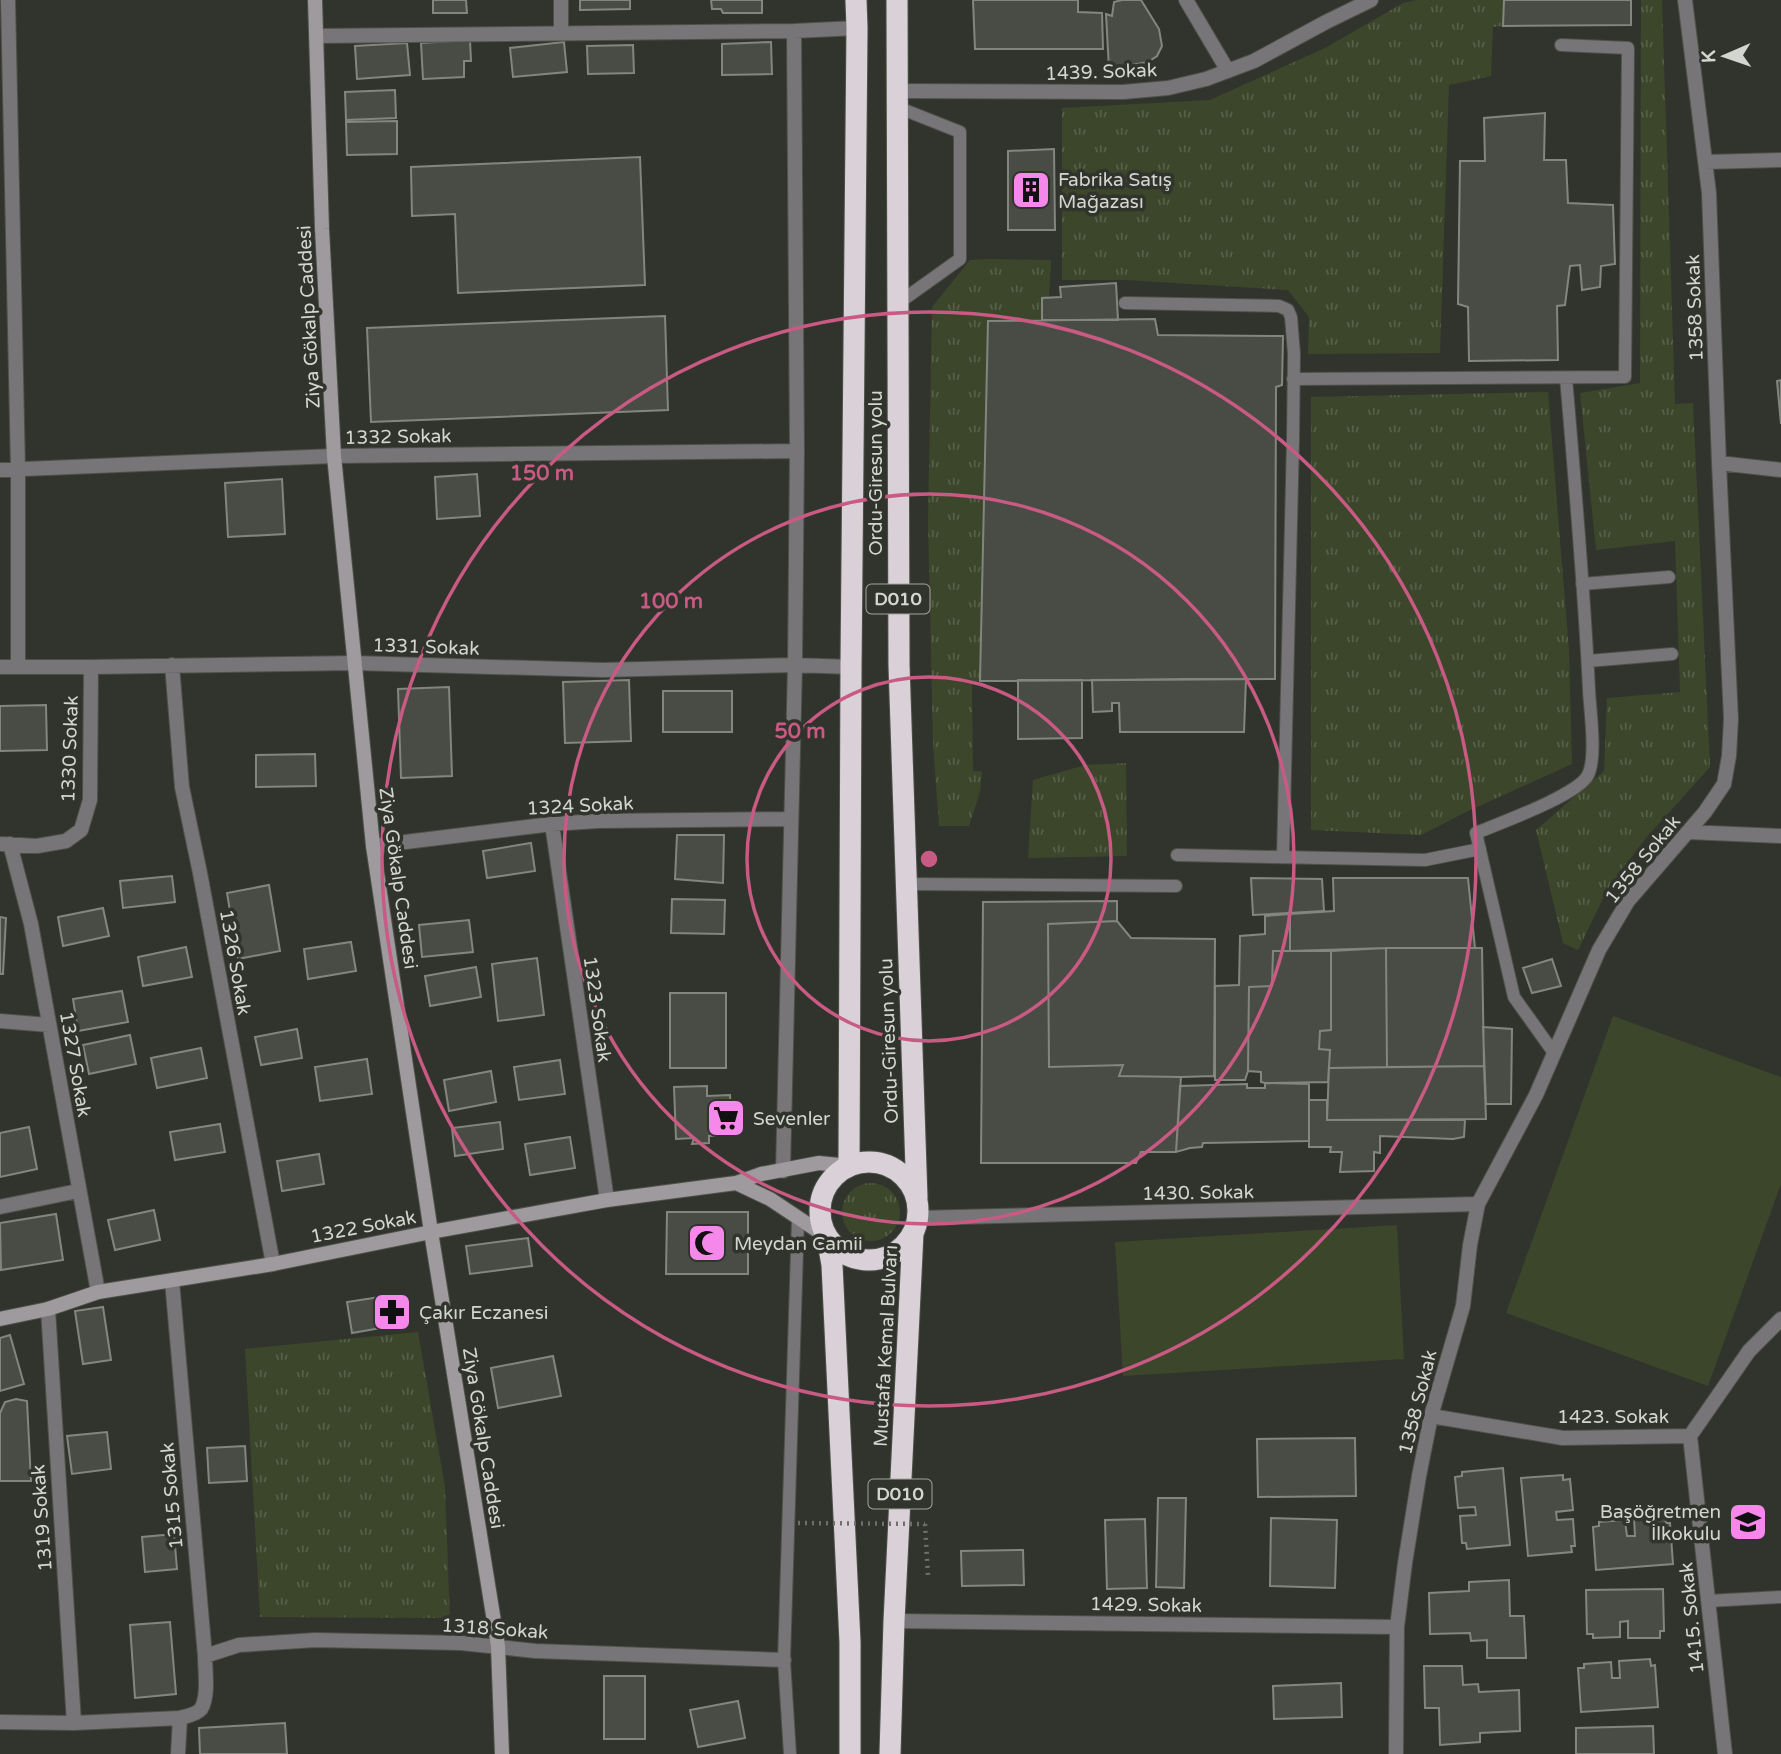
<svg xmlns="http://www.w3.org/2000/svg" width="1781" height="1754" viewBox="0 0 1781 1754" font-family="'Varela Round',sans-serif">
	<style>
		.grass { fill: url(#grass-tufts) }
		.pitch { fill: #3c462a }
		.building { fill: #494c45; stroke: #83867f; stroke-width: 2 }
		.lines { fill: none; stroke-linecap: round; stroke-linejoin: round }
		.lane-casing { stroke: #4e514a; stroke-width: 14 }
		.street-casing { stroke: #4e514a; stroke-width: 16 }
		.secondary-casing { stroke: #4e514a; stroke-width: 16 }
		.highway-casing { stroke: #4e514a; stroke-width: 23 }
		.path { stroke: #6e716a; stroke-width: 4.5; stroke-dasharray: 2 5; stroke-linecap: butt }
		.lane { stroke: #787578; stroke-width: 12 }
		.street { stroke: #787578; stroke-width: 14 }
		.secondary { stroke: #9f9a9e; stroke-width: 14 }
		.highway { stroke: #d9d1d7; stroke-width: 21 }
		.path-bridge { stroke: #6e716a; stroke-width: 4.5; stroke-dasharray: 2 5; stroke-linecap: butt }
		.ring { fill: none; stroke: #c85a84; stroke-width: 3.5 }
		.labels { text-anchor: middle; stroke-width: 7; stroke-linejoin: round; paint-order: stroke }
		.shield { fill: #31342d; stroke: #a2a59f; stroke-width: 2 }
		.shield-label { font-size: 18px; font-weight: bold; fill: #d3d5d0 }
		.street-label { font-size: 19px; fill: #d3d5d0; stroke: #31342d }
		.poi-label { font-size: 19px; fill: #d3d5d0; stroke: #31342d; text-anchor: start }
		.centre { fill: #c85a84; stroke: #31342d; stroke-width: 3.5 }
		.ring-label { font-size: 21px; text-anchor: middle; font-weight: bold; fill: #c85a84; stroke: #31342d; stroke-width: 7; stroke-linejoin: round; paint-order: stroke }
	</style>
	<defs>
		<pattern id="grass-tufts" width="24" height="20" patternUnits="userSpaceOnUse" patternTransform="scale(1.75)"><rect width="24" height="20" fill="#3c462a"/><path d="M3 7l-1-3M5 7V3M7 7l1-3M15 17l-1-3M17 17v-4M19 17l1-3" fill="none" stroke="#576048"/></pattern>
	</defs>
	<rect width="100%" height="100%" fill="#31342d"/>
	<!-- grass -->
	<path class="grass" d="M 1416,0 L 1504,0 L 1503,26 L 1493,27 L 1491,76 L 1449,85 L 1440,353 L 1308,354 L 1309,317 L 1288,290 L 1127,280 L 1062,280 L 1062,108 L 1210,100 L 1325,48 L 1403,3 Z
		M 1641,0 L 1662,0 L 1675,404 L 1693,403 L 1710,767 L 1646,838 L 1607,890 L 1578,950 L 1563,943 L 1536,830 L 1604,771 L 1607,698 L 1680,692 L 1675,541 L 1596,550 L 1580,393 L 1640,383 Z
		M 990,259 L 1051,260 L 1049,297 L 1042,298 L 1042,320 L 988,322 L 980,681 L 972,683 L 973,771 L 982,771 L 980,792 L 969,826 L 939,826 L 933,744 L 928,521 L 932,307 L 970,260 Z
		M 1548,392 L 1569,651 L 1572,764 L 1466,812 L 1421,835 L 1311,830 L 1311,397 Z
		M 1126,763 L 1127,856 L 1028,858 L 1033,780 L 1085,765 Z
		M842 1212a29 29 0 1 1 58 0a29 29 0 1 1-58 0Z
		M 418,1332 L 445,1487 L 450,1618 L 260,1617 L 245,1349 Z"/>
	<!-- pitch -->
	<path class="pitch" d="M 1613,1016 L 1781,1077 L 1781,1184 L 1708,1386 L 1506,1313 Z
		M 1397,1225 L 1404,1359 L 1123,1376 L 1115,1242 Z"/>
	<!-- building -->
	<path class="building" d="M 433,0 L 466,0 L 467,13 L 433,13 Z
		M 580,0 L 630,0 L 630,9 L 580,10 Z
		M 711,0 L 762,0 L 762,13 L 723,13 L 721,9 L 712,9 Z
		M 973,0 L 1078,0 L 1078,12 L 1102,13 L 1103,49 L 975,49 Z
		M 1122,0 L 1141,0 L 1159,29 L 1162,46 L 1157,56 L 1148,62 L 1109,69 L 1106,14 L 1112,16 L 1114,2 Z
		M 1504,0 L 1631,0 L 1631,25 L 1503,26 Z
		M 470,40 L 471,61 L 464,61 L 464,77 L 423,79 L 421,43 Z
		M 564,42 L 567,72 L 513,77 L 510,48 Z
		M 771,42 L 772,74 L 722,75 L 722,44 Z
		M 407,43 L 410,75 L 357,79 L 355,46 Z
		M 633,45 L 634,73 L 588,74 L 587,46 Z
		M 395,90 L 396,118 L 346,120 L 345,92 Z
		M 1545,113 L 1544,160 L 1566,160 L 1568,203 L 1613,205 L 1615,264 L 1601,266 L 1600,287 L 1582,290 L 1580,265 L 1570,266 L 1565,305 L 1557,306 L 1558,360 L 1469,361 L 1468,307 L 1458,304 L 1460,161 L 1485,161 L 1484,118 Z
		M 397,121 L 397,154 L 347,155 L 346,122 Z
		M 1054,149 L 1055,230 L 1008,230 L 1008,151 Z
		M 640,157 L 645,285 L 458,293 L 455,214 L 412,216 L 411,167 Z
		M 1116,283 L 1118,320 L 1042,320 L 1042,298 L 1061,297 L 1060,287 Z
		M 665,316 L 668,410 L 371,422 L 367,328 Z
		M 1155,319 L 1158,335 L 1283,336 L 1282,385 L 1276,387 L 1275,679 L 980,681 L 988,321 Z
		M 1781,380 L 1781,424 L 1777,381 Z
		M 477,474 L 480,516 L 437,519 L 435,477 Z
		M 282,479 L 285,534 L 228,537 L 225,483 Z
		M 1246,679 L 1244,732 L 1120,732 L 1119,703 L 1112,703 L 1112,711 L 1093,712 L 1092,680 Z
		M 629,680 L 631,741 L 565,743 L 563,682 Z
		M 1018,680 L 1082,680 L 1082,738 L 1018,739 Z
		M 449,687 L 452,776 L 401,778 L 398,689 Z
		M 663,691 L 732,691 L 732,732 L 663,732 Z
		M 46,705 L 47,750 L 0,751 L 0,706 Z
		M 315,754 L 316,786 L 256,787 L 256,755 Z
		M 677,835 L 724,835 L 723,883 L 675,879 Z
		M 531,843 L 535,871 L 487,878 L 483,851 Z
		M 172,876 L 175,902 L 123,908 L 120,881 Z
		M 1251,878 L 1322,879 L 1324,911 L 1253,915 Z
		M 1333,878 L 1468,878 L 1475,948 L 1386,948 L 1290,951 L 1290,914 L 1334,911 Z
		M 269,885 L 280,951 L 238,959 L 227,893 Z
		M 672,899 L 725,900 L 724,934 L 671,933 Z
		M 1117,901 L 1117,921 L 1048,924 L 1049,1067 L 1123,1065 L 1119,1076 L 1181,1077 L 1176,1152 L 1141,1152 L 1136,1163 L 981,1163 L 983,902 Z
		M 103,908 L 109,936 L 63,946 L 58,917 Z
		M 1290,914 L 1290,951 L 1273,951 L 1272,986 L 1249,987 L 1248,1071 L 1245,1080 L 1215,1080 L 1215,986 L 1239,985 L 1240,936 L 1265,934 L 1265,916 Z
		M 0,917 L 6,918 L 3,974 L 0,974 Z
		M 469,920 L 473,952 L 422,957 L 419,925 Z
		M 1117,921 L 1131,938 L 1215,939 L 1214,1076 L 1181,1077 L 1119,1076 L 1123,1065 L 1049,1067 L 1048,924 Z
		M 351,942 L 356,971 L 308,979 L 304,949 Z
		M 186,947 L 192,977 L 143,986 L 138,957 Z
		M 1386,948 L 1387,1067 L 1329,1068 L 1330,1050 L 1319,1049 L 1320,1031 L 1331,1030 L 1331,951 Z
		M 1386,948 L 1482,948 L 1484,1066 L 1387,1067 Z
		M 1273,951 L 1331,951 L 1331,1030 L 1320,1031 L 1319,1049 L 1330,1050 L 1328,1082 L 1265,1083 L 1261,1082 L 1261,1072 L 1248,1071 L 1249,987 L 1272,986 Z
		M 537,958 L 544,1015 L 498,1021 L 492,964 Z
		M 1552,959 L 1561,986 L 1532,993 L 1523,968 Z
		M 476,967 L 481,997 L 430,1006 L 425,976 Z
		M 122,991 L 128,1022 L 78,1031 L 73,999 Z
		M 670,993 L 726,993 L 726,1068 L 670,1068 Z
		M 1483,1027 L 1512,1029 L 1511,1104 L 1486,1104 Z
		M 297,1029 L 302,1058 L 261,1065 L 255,1037 Z
		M 130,1035 L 136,1064 L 89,1074 L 83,1045 Z
		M 201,1048 L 207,1078 L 157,1088 L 151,1058 Z
		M 367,1059 L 372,1094 L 320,1101 L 315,1067 Z
		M 560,1060 L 565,1094 L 519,1100 L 514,1067 Z
		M 1484,1066 L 1486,1119 L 1327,1120 L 1329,1068 Z
		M 491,1071 L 496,1102 L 449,1111 L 444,1080 Z
		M 1265,1083 L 1309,1084 L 1309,1141 L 1203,1143 L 1202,1147 L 1190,1148 L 1176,1152 L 1180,1086 L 1247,1084 L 1247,1088 L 1265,1088 Z
		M 707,1086 L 707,1096 L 730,1095 L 732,1135 L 709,1136 L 709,1143 L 692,1144 L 694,1138 L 676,1139 L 674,1087 Z
		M 1309,1100 L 1327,1100 L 1327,1120 L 1465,1120 L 1464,1137 L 1453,1139 L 1380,1136 L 1380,1153 L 1374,1152 L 1374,1171 L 1340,1172 L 1342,1152 L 1330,1152 L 1331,1147 L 1309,1147 Z
		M 500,1122 L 503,1149 L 455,1156 L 452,1128 Z
		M 220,1124 L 225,1152 L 175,1160 L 170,1132 Z
		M 29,1127 L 37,1169 L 0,1177 L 0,1133 Z
		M 570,1137 L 575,1168 L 530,1175 L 525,1144 Z
		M 319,1154 L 324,1184 L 282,1191 L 277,1161 Z
		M 154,1210 L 160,1240 L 115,1250 L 108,1220 Z
		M 667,1212 L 748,1212 L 748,1274 L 666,1274 Z
		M 56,1214 L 63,1260 L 1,1270 L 0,1223 Z
		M 528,1238 L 532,1266 L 470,1274 L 466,1246 Z
		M 393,1295 L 398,1325 L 352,1333 L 347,1302 Z
		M 103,1307 L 111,1360 L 83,1364 L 75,1311 Z
		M 10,1335 L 24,1384 L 0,1391 L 0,1338 Z
		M 553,1356 L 561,1396 L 498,1408 L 491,1368 Z
		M 16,1399 L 27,1401 L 31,1481 L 0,1481 L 0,1413 L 5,1402 Z
		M 107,1432 L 111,1469 L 72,1474 L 67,1436 Z
		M 1355,1438 L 1356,1496 L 1258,1497 L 1257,1439 Z
		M 245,1446 L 247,1481 L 209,1483 L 207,1448 Z
		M 1503,1468 L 1510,1545 L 1467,1549 L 1466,1543 L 1462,1543 L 1460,1516 L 1476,1515 L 1475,1507 L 1458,1508 L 1455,1477 L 1462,1476 L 1462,1472 Z
		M 1563,1475 L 1563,1480 L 1570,1479 L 1573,1510 L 1556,1512 L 1557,1520 L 1573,1519 L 1575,1546 L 1571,1546 L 1572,1552 L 1528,1556 L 1521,1478 Z
		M 1158,1498 L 1186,1498 L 1184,1588 L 1156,1587 Z
		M 1665,1516 L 1666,1523 L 1670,1523 L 1673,1564 L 1596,1570 L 1593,1527 L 1599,1526 L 1599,1522 L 1625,1520 L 1627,1536 L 1635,1536 L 1634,1518 Z
		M 1271,1518 L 1337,1520 L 1335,1588 L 1270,1586 Z
		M 1145,1519 L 1147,1588 L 1107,1589 L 1105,1520 Z
		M 174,1534 L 177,1569 L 145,1572 L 142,1537 Z
		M 1023,1550 L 1024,1585 L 962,1586 L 961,1551 Z
		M 1509,1580 L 1510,1616 L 1524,1616 L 1526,1658 L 1487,1658 L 1487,1640 L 1471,1641 L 1470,1633 L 1430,1634 L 1429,1593 L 1469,1591 L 1469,1582 Z
		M 1663,1589 L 1664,1631 L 1660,1631 L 1660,1638 L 1628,1638 L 1628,1621 L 1620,1622 L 1620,1637 L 1593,1638 L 1593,1634 L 1587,1634 L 1586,1590 Z
		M 170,1622 L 176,1694 L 135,1698 L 130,1625 Z
		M 1650,1659 L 1651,1666 L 1655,1665 L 1658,1707 L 1581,1712 L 1578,1668 L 1584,1668 L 1584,1664 L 1611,1662 L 1612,1678 L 1620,1678 L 1619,1661 Z
		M 1424,1666 L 1462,1666 L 1463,1685 L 1478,1684 L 1479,1692 L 1519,1690 L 1520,1731 L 1480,1733 L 1480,1742 L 1440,1745 L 1439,1708 L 1425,1708 Z
		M 604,1676 L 645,1676 L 645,1739 L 604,1739 Z
		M 1341,1683 L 1342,1717 L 1274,1719 L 1273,1686 Z
		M 738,1701 L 745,1738 L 698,1747 L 690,1710 Z
		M 285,1723 L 287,1754 L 200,1754 L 199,1728 Z
		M 1653,1726 L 1654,1754 L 1576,1754 L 1576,1728 Z"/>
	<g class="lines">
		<defs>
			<path id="lane" d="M 897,107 L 960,132 L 960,259 L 897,304
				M 1125,303 L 1279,306 L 1288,310 L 1291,317 L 1294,354 L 1293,439 L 1283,857
				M 1293,379 L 1625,377 L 1628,48 L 1561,45
				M 1582,584 L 1669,577
				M 1588,661 L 1672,654
				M 1177,855 L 1425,860 L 1480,849
				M 906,884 L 1176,886
				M 1554,1053 L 1514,997 L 1476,833 C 1500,823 1578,795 1588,775 C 1597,757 1590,711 1589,690 C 1584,586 1575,482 1566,378
				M 1708,1601 L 1781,1597
				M 790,1754 L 784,1660 L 798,1219"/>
			<path id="street" d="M 8,0 L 18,470 L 18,667
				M 561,0 L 561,32
				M 1186,0 L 1228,71
				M 316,36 L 794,31 L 857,28
				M 897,91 L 1123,92 L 1168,88 L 1206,79 L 1254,61 L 1326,22 L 1371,0
				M 1706,162 L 1781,160
				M 1719,463 L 1781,470
				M 0,470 L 334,456 L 797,451
				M 172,665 L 182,787 L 200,873 L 273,1264
				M 0,667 L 91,667 L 354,663 L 603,670 L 795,665 L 851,667
				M 552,824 L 607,1200
				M 1688,832 L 1781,836
				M 2,844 L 37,846 L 66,841 L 81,830 L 90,800 L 91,667
				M 10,844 L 31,924 L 98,1292
				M 373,846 L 552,824 L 598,821 L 791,819
				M 0,1021 L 49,1025
				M 783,1171 L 795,665 L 797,451 L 794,31
				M 0,1207 L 78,1191
				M 918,1218 L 1478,1204
				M 48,1309 L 74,1723
				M 1431,1416 L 1563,1438 L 1690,1436 L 1749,1351 L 1781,1319
				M 1690,1436 L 1725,1754
				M 894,1621 L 1397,1627
				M 205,1656 L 239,1645 L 315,1640 L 461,1643 L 535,1651 L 784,1660
				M 0,1722 L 74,1723 L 180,1718 C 186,1716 196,1715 201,1709 C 209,1696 205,1671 205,1656 L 172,1281
				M 178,1754 L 180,1718
				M 1396,1754 L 1397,1627 L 1405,1563 L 1419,1476 L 1431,1416 L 1463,1306 L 1470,1245 L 1478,1204 L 1536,1095 L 1599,950 L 1628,901 L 1705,812 L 1724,784 L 1729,756 L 1731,719 L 1719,463 L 1709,193 L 1685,0"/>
			<path id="secondary" d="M 315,0 L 322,229 L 334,456 L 373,846 L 431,1232 L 498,1646 L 502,1754
				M 827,1237 L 770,1199 L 736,1183 L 761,1174 L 819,1163 L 849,1166
				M 0,1319 L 48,1309 L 98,1292 L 273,1264 L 431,1232 L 607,1200 L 736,1183"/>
			<path id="highway" d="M 897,0 L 899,665 L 917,1198
				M820 1211a49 49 0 1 1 98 0a49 49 0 1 1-98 0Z
				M 849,1166 L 851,667 L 857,28 L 856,0
				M 827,1237 L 832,1265 L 850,1642 L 850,1754
				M 890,1754 L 894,1621 L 913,1233"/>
		</defs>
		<!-- lane casing -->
		<use href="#lane" class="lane-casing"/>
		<!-- street casing -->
		<use href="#street" class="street-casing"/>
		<!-- secondary casing -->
		<use href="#secondary" class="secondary-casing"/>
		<!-- highway casing -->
		<use href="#highway" class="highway-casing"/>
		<!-- path -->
		<path class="path" d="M 925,1524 L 928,1575"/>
		<!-- lane -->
		<use href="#lane" class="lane"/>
		<!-- street -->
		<use href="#street" class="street"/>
		<!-- secondary -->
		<use href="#secondary" class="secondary"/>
		<!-- highway -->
		<use href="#highway" class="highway"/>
		<!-- path-bridge -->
		<path class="path-bridge" d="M 798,1523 L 925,1524"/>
	</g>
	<!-- distance rings -->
	<g class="ring">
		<circle cx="929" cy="859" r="182"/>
		<circle cx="929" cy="859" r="365"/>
		<circle cx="929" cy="859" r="547"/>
	</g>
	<!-- icons -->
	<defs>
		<symbol id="building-square" viewBox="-11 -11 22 22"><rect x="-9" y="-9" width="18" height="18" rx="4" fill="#f788eb" stroke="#31342d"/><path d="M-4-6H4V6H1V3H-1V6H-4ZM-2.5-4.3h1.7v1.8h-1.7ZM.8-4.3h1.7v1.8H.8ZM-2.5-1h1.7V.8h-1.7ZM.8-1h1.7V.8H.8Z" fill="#111"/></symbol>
		<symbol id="supermarket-square" viewBox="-11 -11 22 22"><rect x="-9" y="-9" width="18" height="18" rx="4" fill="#f788eb" stroke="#31342d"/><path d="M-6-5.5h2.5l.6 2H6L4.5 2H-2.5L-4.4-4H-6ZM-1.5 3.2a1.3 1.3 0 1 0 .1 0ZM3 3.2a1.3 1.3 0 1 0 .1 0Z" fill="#111"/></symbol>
		<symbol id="mosque-square" viewBox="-11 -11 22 22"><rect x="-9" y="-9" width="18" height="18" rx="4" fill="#f788eb" stroke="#31342d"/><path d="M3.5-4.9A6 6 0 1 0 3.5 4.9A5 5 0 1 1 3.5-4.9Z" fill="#111"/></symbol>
		<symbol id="pharmacy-square" viewBox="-11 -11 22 22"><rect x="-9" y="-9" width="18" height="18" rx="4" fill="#f788eb" stroke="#31342d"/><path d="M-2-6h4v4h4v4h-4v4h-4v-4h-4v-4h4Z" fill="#111"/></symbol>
		<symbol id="school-square" viewBox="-11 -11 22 22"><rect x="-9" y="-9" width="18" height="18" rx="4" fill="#f788eb" stroke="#31342d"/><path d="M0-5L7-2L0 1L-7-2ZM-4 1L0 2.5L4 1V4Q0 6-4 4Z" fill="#111"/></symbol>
	</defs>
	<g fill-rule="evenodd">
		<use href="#building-square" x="1009" y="168" width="44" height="44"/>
		<use href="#supermarket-square" x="704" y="1096" width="44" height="44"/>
		<use href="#mosque-square" x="685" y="1221" width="44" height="44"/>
		<use href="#pharmacy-square" x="370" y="1290" width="44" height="44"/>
		<use href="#school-square" x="1726" y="1500" width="44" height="44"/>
	</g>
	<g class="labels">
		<!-- shield labels -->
		<g class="shield">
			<rect x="866.5" y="584.5" width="63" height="29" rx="5"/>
			<rect x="868.5" y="1479.5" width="63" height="29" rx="5"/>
		</g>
		<g class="shield-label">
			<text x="898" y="605">D010</text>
			<text x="900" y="1500">D010</text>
		</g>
		<!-- street labels -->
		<g class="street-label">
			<text transform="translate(1101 71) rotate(-2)" y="7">1439. Sokak</text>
			<text transform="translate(1694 308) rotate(-92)" y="7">1358 Sokak</text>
			<text transform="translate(308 317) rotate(-93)" y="7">Ziya Gökalp Caddesi</text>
			<text transform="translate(398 436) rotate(-1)" y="7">1332 Sokak</text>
			<text transform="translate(875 473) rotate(-90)" y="7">Ordu-Giresun yolu</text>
			<text transform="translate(426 646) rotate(2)" y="7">1331 Sokak</text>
			<text transform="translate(69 749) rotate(-88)" y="7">1330 Sokak</text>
			<text transform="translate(580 805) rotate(-3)" y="7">1324 Sokak</text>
			<text transform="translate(1642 859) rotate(-51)" y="7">1358 Sokak</text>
			<text transform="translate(399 878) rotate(82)" y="7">Ziya Gökalp Caddesi</text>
			<text transform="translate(236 962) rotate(80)" y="7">1326 Sokak</text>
			<text transform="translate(598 1009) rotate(82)" y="7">1323 Sokak</text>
			<text transform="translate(888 1041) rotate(-92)" y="7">Ordu-Giresun yolu</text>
			<text transform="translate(76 1064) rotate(80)" y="7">1327 Sokak</text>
			<text transform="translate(1198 1192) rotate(-1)" y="7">1430. Sokak</text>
			<text transform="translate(363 1226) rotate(-11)" y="7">1322 Sokak</text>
			<text transform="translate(885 1346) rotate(-87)" y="7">Mustafa Kemal Bulvarı</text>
			<text transform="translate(1417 1402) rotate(-76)" y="7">1358 Sokak</text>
			<text x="1613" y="1423">1423. Sokak</text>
			<text transform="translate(484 1438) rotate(81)" y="7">Ziya Gökalp Caddesi</text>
			<text transform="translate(171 1496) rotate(-95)" y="7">1315 Sokak</text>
			<text transform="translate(41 1518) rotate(-94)" y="7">1319 Sokak</text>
			<text transform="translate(1146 1604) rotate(1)" y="7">1429. Sokak</text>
			<text transform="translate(1691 1618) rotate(-96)" y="7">1415. Sokak</text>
			<text transform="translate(495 1628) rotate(4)" y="7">1318 Sokak</text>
		</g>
		<!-- poi labels -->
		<g class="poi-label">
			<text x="1058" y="186">Fabrika Satış<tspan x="1058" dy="22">Mağazası</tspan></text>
			<text x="753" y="1125">Sevenler</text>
			<text x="734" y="1250">Meydan Camii</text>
			<text x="419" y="1319">Çakır Eczanesi</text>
			<text x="1721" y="1518" text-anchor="end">Başöğretmen<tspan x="1721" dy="22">İlkokulu</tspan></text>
		</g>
	</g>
	<circle cx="929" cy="859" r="10" class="centre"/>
	<g class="ring-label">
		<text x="542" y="480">150 m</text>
		<text x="671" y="608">100 m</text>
		<text x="800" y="738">50 m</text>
	</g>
	<!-- north arrow -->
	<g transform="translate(1725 56) rotate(268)" stroke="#31342d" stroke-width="5" paint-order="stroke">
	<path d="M0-5L12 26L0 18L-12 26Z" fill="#d3d5d0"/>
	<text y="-10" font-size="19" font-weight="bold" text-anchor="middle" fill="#d3d5d0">K</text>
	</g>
</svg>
